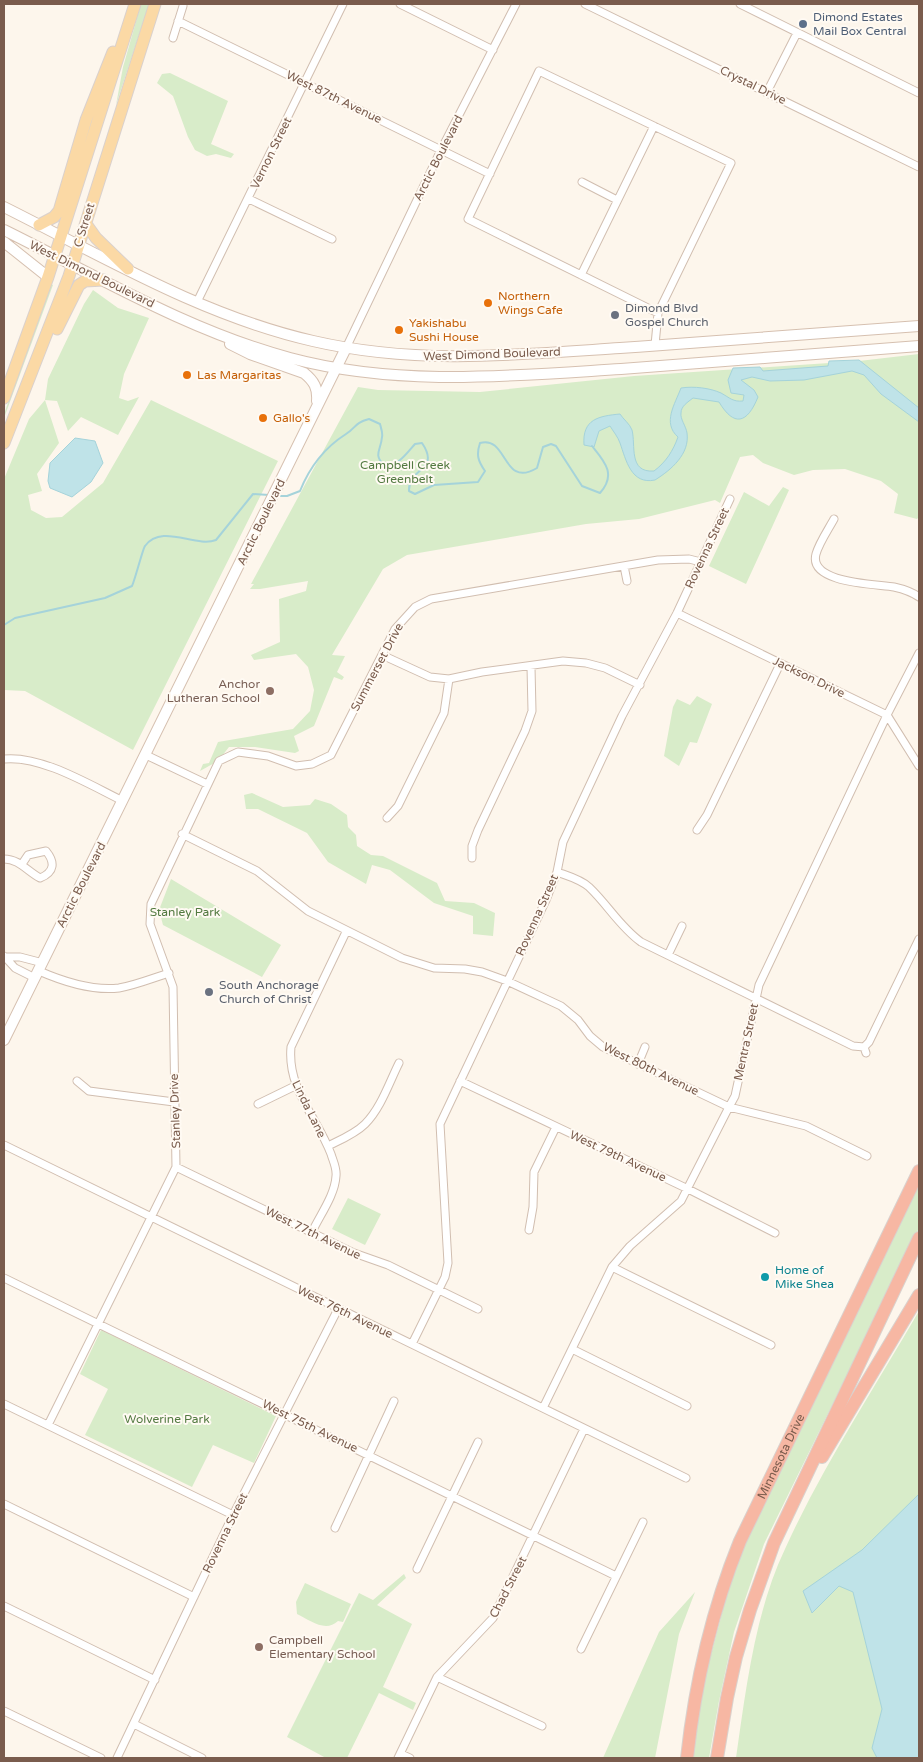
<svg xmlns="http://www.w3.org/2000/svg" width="923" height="1762" viewBox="0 0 923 1762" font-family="'Varela Round',sans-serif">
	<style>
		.green { fill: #d8ecc9 }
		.water { fill: #bfe3e8; stroke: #a5d3da }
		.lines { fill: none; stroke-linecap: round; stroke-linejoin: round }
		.stream { stroke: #a5d3da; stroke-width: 2 }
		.minor-casing { stroke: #d1beb0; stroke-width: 9 }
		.secondary-casing { stroke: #d6c0b0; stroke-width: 12 }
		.primary-casing { stroke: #dad1cd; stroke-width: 13 }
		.motorway-casing { stroke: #dad1cd; stroke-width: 14 }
		.minor { stroke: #fff; stroke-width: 7 }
		.secondary { stroke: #fff; stroke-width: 10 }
		.primary { stroke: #fbd9a5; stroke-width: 11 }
		.motorway { stroke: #f7b7a3; stroke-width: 12 }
		.service-dot { fill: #5c6f8a; stroke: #fffaf3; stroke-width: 2 }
		.food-dot { fill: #e8710a; stroke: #fffaf3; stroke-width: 2 }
		.worship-dot { fill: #6b7280; stroke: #fffaf3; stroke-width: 2 }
		.education-dot { fill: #8d6e63; stroke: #fffaf3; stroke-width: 2 }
		.culture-dot { fill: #0f9aa8; stroke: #fffaf3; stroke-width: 2 }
		.labels { text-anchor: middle; stroke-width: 4; stroke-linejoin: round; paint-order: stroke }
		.service-label { font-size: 12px; fill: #4e5e75; stroke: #fffaf3; text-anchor: start }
		.street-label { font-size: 12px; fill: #7a5c4d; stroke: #fffaf3 }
		.food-label { font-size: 12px; fill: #c56008; stroke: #fffaf3; text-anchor: start }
		.worship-label { font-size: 12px; fill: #5b616d; stroke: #fffaf3; text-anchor: start }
		.park-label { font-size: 12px; fill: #537a41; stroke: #fffaf3 }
		.education-label { font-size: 12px; fill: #785e54; stroke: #fffaf3; text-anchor: end }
		.culture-label { font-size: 12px; fill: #0d838f; stroke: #fffaf3; text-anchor: start }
	</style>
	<rect width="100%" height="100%" fill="#fdf6ec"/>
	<!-- green -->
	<path class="green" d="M 141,4 L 149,4 L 116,105 L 123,67 Z
		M 170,73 L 228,101 L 211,144 L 234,154 L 231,158 L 216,154 L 207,156 L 195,150 L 188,137 L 173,96 L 157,83 L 162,74 Z
		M 51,284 L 53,285 L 4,418 L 4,414 Z
		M 93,290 L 118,308 L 149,318 L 124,374 L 119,398 L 128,401 L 139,397 L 118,435 L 81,417 L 68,431 L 57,401 L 45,400 L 59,443 L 37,474 L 42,491 L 28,495 L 31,510 L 46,518 L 62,517 L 103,483 L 151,400 L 278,461 L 133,750 L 25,691 L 4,690 L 4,479 L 29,419 L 45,400 L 48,379 L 84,304 Z
		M 919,354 L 919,517 L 917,519 L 894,513 L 898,494 L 881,481 L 845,469 L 813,470 L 794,475 L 763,463 L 753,455 L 740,457 L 720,503 L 715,500 L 639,519 L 586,524 L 407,555 L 383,569 L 332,655 L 345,656 L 337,672 L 344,677 L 342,680 L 334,677 L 314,726 L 294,736 L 299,751 L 295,753 L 255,747 L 229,747 L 218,761 L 200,771 L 203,764 L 209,763 L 218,742 L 293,729 L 310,711 L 314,690 L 308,667 L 296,654 L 254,660 L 251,655 L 280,642 L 279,599 L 306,591 L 308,581 L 260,589 L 250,589 L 254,584 L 251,584 L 358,387 L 378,390 L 480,392 L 634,376 L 859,361 Z
		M 783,487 L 789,490 L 746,584 L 709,566 L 744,492 L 769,506 Z
		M 697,696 L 712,704 L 697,743 L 690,742 L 679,766 L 664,756 L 673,707 L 677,699 L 690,705 Z
		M 252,793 L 283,807 L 310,805 L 315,799 L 331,804 L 347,815 L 348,827 L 356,835 L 357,846 L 371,855 L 383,856 L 437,883 L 445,901 L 474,903 L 495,913 L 493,936 L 473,934 L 473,916 L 434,903 L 390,870 L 372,865 L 366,884 L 328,862 L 307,833 L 258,809 L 246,809 L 244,795 Z
		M 171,879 L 281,945 L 262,977 L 163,925 L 159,910 Z
		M 919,1184 L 919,1228 L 764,1544 L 734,1632 L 719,1701 L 709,1758 L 693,1758 L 700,1696 L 724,1606 L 739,1557 Z
		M 348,1198 L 381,1214 L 365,1245 L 332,1229 Z
		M 919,1311 L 919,1758 L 736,1758 C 746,1689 755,1612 785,1549 C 822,1467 874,1389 919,1311 Z
		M 101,1330 L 276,1416 L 254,1463 L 213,1445 L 192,1487 L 85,1435 L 108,1389 L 80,1374 Z
		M 404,1574 L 406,1578 L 377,1605 L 412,1624 L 383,1687 L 416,1703 L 413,1710 L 379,1693 L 347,1758 L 326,1758 L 287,1737 L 359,1593 L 373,1600 Z
		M 305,1583 L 351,1604 L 343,1622 L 338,1621 C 325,1633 310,1620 297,1614 L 296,1602 Z
		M 695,1592 L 679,1634 L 655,1758 L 603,1758 L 659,1632 Z"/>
	<!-- water -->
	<path class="water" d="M 859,360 L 919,408 L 919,422 L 881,394 L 864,375 L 852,371 L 804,380 L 770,381 L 752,377 L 741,380 L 754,390 L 758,397 C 747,424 734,427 719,402 L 693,398 C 688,402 681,406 681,413 C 680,419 686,426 687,433 C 690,454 671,470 655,480 C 631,485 626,460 620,443 C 618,437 613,431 610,426 L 599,431 L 594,447 L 584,445 C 582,419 599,416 620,414 C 623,419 630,424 632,430 C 636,445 628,473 654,471 C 666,462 673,451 678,437 C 662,423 675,404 681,388 C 694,386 710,388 721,393 C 730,398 733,402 743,401 L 744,395 L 731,393 L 728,380 L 733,368 L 760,367 L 763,371 L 828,366 L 829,361 Z
		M 75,438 L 95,441 L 103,463 L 91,482 L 72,497 L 50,488 L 48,481 L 50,463 Z
		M 919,1494 L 919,1758 L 877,1758 L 872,1748 L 882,1709 L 853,1592 L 839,1586 L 812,1613 L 803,1591 L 862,1550 Z"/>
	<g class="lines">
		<!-- stream -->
		<path class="stream" d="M 277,496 L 287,496 L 300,491 C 310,466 324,448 346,434 C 357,427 354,423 369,419 L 380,424 C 381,428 383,433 382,437 C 381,450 373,455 384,465 C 399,466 406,454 415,444 L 422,443 C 441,471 408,467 409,491 L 415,494 L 434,485 L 478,482 L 485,471 C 478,461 476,455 480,443 C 508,435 502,489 537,468 L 543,447 L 551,444 L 556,446 L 582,486 L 600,493 C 617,474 604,461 592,446
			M 4,625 L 15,618 L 105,598 L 132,586 C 135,580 143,548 145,546 C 162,523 195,548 216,540 L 253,494 L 269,495"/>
		<defs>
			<path id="minor" d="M 400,4 L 493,50
				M 585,4 L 919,167
				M 740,4 L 919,93
				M 178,21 L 490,174
				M 173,38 L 183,6
				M 767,92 L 797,33
				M 582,182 L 617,200
				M 249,199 L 332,239
				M 581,275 L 654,126
				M 197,302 L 343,4
				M 655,345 L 658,313 L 731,163 L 539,71 L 468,219 L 658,313
				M 346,348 L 441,150 L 516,4
				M 834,519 C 828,530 819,543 816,554 C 808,584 878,584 894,587 C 903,589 912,592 919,597
				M 624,566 L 627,581
				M 677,613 L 887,715 L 919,766
				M 382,655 L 430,677 L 449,679 L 482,672 L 563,661 L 586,663 L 605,668 L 640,685
				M 146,755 L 207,784
				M 4,759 C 41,755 90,785 123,801
				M 387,818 L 398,806 L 444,713 L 449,679
				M 697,830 L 707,815 L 780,664
				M 182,834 L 257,871 L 308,911 L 402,958 L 434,968 L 465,969 L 482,972 L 507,981 L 561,1006 L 578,1020 L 590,1036 L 603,1047 L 729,1107 L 806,1126 L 867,1156
				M 472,858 L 472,846 L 478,830 L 525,731 L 532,711 L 531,667
				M 4,859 C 19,859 27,871 40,878 C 55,872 55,862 46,851 L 28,855 L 22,864
				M 557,872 C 568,876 580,879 589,887 C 608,905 620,927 641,942 L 853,1046 L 864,1047
				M 668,955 L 682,926
				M 4,956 L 15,968 L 35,978
				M 5,957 L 20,957 L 43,963
				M 39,971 C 62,981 94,991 119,988 C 136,985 153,978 169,973
				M 866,1053 L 864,1047 L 869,1042 L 919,939
				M 638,1064 L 645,1047
				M 77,1081 L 89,1091 L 174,1102
				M 460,1081 L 688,1189 L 775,1233
				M 258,1104 L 295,1086
				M 4,1145 L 686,1478
				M 328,1146 C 340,1140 355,1134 365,1124 C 381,1108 389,1083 399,1063
				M 176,1167 L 354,1253 L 388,1265 L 478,1309
				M 529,1230 L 533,1207 L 534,1172 L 556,1127
				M 312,1232 C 320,1215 335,1195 336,1176 C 337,1168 333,1161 331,1154 C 317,1117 287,1089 291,1047 L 346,932
				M 612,1267 L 771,1345
				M 4,1278 L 616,1576
				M 412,1344 L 445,1277 L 448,1263 L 440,1124 L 546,900 L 557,872 L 563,842 L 622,716 L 677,613 L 730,499
				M 572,1349 L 687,1406
				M 4,1404 L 233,1515
				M 543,1408 L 612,1267 L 630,1246 L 681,1201 L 729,1107 L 735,1096 L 759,985 L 887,715 L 919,653
				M 48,1425 L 176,1167 L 173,987 L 150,924 L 151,904 L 219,761 L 238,752 L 268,756 L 296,766 L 312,764 L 331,755 L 395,629 L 415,607 L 431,599 L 658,560 L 689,559 L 701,562
				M 4,1504 L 194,1597
				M 335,1528 L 394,1401
				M 417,1569 L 478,1442
				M 4,1606 L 155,1680
				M 581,1649 L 643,1522
				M 437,1677 L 542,1726
				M 4,1711 L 101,1758
				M 134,1724 L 202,1758
				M 401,1754 L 410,1758
				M 117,1758 L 233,1515 L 338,1309
				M 398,1758 L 437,1677 L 493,1618 L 584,1429"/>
			<path id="secondary" d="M 4,207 C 104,257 203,316 313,341 C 416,365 516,355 620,348 C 720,341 820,333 919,326
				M 4,230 C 97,276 189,331 290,358 C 398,387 510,376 621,369 C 720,361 820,354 919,346
				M 4,242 L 48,277
				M 230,344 L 250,354 L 304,373 C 314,381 318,388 317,401
				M 4,1040 L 346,348"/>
			<path id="primary" d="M 86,224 L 96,238 L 128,269
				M 39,225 L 54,217 L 59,211 L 86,120 L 113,52
				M 57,329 L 79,285 L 85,281 L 104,280
				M 4,398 L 48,277 L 135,4
				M 4,443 L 69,276 L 155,4"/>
			<g id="motorway">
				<path d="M 822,1457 L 919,1295"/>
				<path id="s1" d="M 687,1758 C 695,1684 712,1610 740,1541 L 919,1171"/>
				<path d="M 717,1758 L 727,1698 L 736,1657 L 750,1610 L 774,1543 L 919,1238"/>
			</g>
		</defs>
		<!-- minor casing -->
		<use href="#minor" class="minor-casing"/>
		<!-- secondary casing -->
		<use href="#secondary" class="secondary-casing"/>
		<!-- primary casing -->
		<use href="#primary" class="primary-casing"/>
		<!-- motorway casing -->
		<use href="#motorway" class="motorway-casing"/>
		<!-- minor -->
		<use href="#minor" class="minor"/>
		<!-- secondary -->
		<use href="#secondary" class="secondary"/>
		<!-- primary -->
		<use href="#primary" class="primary"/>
		<!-- motorway -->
		<use href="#motorway" class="motorway"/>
	</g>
	<!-- markers -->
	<circle class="service-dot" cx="803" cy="24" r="5"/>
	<g class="food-dot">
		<circle cx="488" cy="303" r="5"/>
		<circle cx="399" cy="330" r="5"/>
		<circle cx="187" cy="375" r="5"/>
		<circle cx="263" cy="418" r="5"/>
	</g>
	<g class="worship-dot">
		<circle cx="615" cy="315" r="5"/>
		<circle cx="209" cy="992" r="5"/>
	</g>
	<g class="education-dot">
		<circle cx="270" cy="691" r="5"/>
		<circle cx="259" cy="1647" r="5"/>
	</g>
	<circle class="culture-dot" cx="765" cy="1277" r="5"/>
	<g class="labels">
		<!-- service labels -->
		<g class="service-label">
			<text x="813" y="21">Dimond Estates<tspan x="813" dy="14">Mail Box Central</tspan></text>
		</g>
		<!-- street labels -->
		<g class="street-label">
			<text transform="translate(753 85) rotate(26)" y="4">Crystal Drive</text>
			<text transform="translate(334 97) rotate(26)" y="4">West 87th Avenue</text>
			<text transform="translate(271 153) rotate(-64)" y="4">Vernon Street</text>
			<text transform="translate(438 158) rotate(-63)" y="4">Arctic Boulevard</text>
			<text transform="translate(84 225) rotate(-73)" y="4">C Street</text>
			<text transform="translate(92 274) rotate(26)" y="4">West Dimond Boulevard</text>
			<text transform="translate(492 354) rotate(-2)" y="4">West Dimond Boulevard</text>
			<text transform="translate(261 522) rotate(-64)" y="4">Arctic Boulevard</text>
			<text transform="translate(707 548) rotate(-65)" y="4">Rovenna Street</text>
			<text transform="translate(377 667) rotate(-62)" y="4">Summerset Drive</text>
			<text transform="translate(809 677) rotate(26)" y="4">Jackson Drive</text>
			<text transform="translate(81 885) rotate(-63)" y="4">Arctic Boulevard</text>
			<text transform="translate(537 915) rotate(-66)" y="4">Rovenna Street</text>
			<text transform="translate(746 1042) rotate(-78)" y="4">Mentra Street</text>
			<text transform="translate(651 1069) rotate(26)" y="4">West 80th Avenue</text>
			<text transform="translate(309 1109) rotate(64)" y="4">Linda Lane</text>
			<text transform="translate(175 1111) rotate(-92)" y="4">Stanley Drive</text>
			<text transform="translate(618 1156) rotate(25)" y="4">West 79th Avenue</text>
			<text transform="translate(313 1233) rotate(26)" y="4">West 77th Avenue</text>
			<text transform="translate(345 1312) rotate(26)" y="4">West 76th Avenue</text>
			<text transform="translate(310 1426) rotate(26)" y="4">West 75th Avenue</text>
			<text dy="4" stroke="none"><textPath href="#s1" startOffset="318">Minnesota Drive</textPath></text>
			<text transform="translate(225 1533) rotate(-64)" y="4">Rovenna Street</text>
			<text transform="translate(508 1587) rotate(-63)" y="4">Chad Street</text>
		</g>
		<!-- food labels -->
		<g class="food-label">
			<text x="498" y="300">Northern<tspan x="498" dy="14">Wings Cafe</tspan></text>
			<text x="409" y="327">Yakishabu<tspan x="409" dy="14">Sushi House</tspan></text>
			<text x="197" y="379">Las Margaritas</text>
			<text x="273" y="422">Gallo's</text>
		</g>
		<!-- worship labels -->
		<g class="worship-label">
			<text x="625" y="312">Dimond Blvd<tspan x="625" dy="14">Gospel Church</tspan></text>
			<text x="219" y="989">South Anchorage<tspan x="219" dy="14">Church of Christ</tspan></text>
		</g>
		<!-- park labels -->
		<g class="park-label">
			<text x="405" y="469">Campbell Creek<tspan x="405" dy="14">Greenbelt</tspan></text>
			<text x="185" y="916">Stanley Park</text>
			<text x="167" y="1423">Wolverine Park</text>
		</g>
		<!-- education labels -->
		<g class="education-label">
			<text x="260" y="688">Anchor<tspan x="260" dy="14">Lutheran School</tspan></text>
			<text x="269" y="1644" text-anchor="start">Campbell<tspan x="269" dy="14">Elementary School</tspan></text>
		</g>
		<!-- culture labels -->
		<g class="culture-label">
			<text x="775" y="1274">Home of<tspan x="775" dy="14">Mike Shea</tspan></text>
		</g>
	</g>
	<!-- border -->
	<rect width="923" height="1762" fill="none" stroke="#7a5c4d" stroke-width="10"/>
</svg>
